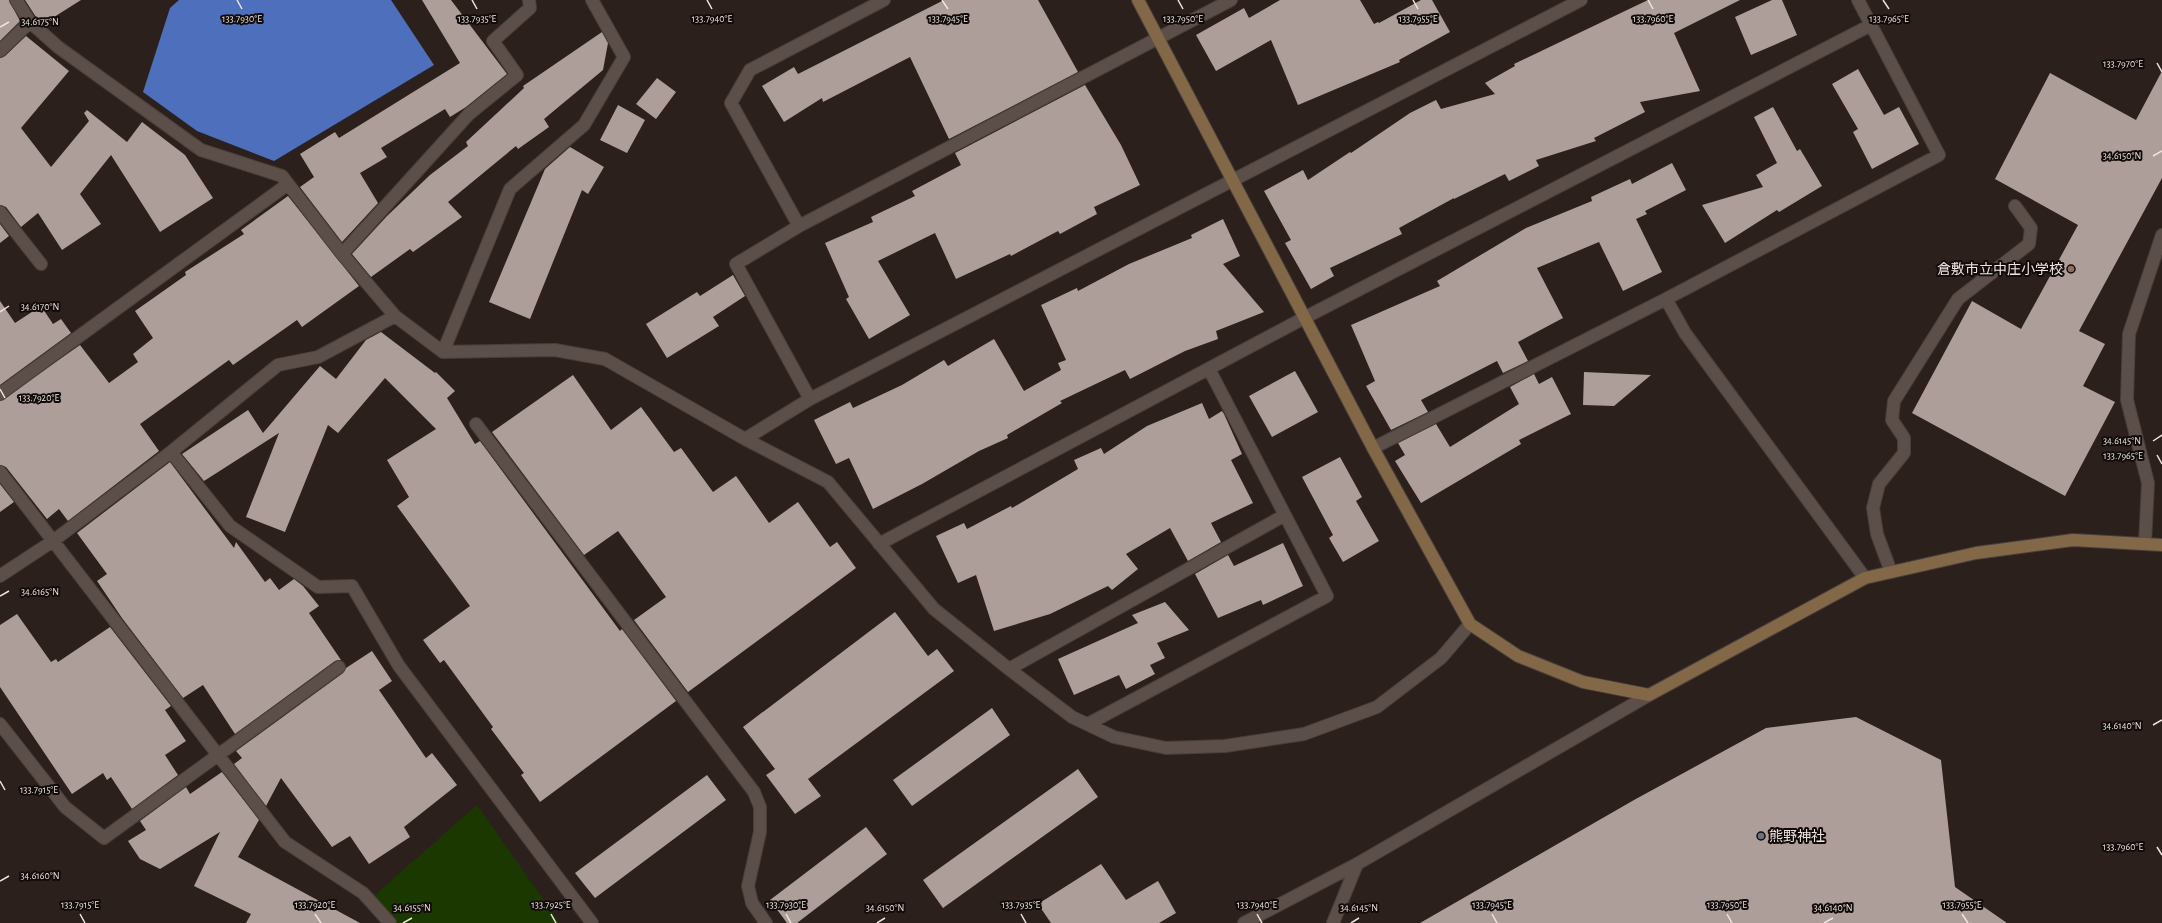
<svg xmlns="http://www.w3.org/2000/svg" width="2162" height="923" viewBox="0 0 2162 923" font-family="'Alegreya Sans','Noto Sans JP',sans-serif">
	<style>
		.green { fill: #1a3800 }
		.water { fill: #4d6fbc }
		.building { fill: #ae9e99 }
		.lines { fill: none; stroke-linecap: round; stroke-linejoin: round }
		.lane-casing { stroke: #483f3b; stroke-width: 14 }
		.street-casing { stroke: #483f3b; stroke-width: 14 }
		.secondary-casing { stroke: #483f3b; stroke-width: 14 }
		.lane { stroke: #5c4e49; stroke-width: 12 }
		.street { stroke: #5c4e49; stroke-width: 12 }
		.secondary { stroke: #836847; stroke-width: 12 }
		.ticks { fill: none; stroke: #eee5e2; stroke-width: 1.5 }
		.education-dot { fill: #8d6e63; stroke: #110b09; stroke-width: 1.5 }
		.worship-dot { fill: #6b7280; stroke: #110b09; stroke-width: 1.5 }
		.labels { text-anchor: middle; stroke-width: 4; stroke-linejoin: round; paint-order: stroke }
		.poi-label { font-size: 14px; fill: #eee5e2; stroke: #110b09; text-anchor: end }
		.ticks-label { font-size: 10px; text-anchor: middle; fill: #eee5e2; stroke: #110b09; stroke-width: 4; stroke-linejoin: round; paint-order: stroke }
	</style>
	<rect width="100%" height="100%" fill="#2c201c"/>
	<!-- green -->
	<path class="green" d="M 477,805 L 560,923 L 389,923 L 368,901 Z"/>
	<!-- water -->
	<path class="water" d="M 179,0 L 391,0 L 434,65 L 274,161 L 197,131 L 143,92 L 170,8 Z"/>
	<!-- building -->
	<path class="building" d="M 0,0 L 9,0 L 20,21 L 0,41 Z
		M 25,0 L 81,0 L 43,24 L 36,17 Z
		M 422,0 L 451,0 L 507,74 L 466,107 L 450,117 L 445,109 L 381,148 L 387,157 L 360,173 L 378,203 L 342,242 L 300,187 L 314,177 L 300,154 L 335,132 L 339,138 L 460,63 Z
		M 944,0 L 1038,0 L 1078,72 L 949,139 L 910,57 L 823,102 L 822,98 L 784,122 L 762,86 L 794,67 L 798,74 Z
		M 1280,0 L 1360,0 L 1374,24 L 1378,22 L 1379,23 L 1421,0 L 1432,0 L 1450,32 L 1399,60 L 1400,62 L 1298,105 L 1271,40 L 1216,71 L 1196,35 L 1244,8 L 1249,18 Z
		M 1648,0 L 1740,0 L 1674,33 L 1700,91 L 1640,102 L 1645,112 L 1594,138 L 1596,141 L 1536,160 L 1539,166 L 1509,181 L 1505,174 L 1454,199 L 1454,198 L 1399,228 L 1402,234 L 1330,268 L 1334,276 L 1311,289 L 1285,243 L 1291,240 L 1264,191 L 1303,170 L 1308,180 L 1350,152 L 1351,153 L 1410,113 L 1436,100 L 1441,109 L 1495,94 L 1485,83 L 1515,66 L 1514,64 Z
		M 1772,0 L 1782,0 L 1797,35 L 1751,55 L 1735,17 Z
		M 602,32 L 608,43 L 603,70 L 544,119 L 549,127 L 518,149 L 516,146 L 448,202 L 462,217 L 413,252 L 410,249 L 371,277 L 352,254 L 387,216 L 430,175 L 468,146 L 466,142 L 524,88 L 523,86 Z
		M 26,36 L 69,71 L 21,128 L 51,167 L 89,121 L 84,113 L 87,110 L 127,142 L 142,122 L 185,155 L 213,198 L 160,232 L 111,155 L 80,194 L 101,224 L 62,250 L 38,213 L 21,227 L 6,207 L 0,205 L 0,58 L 5,56 Z
		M 1858,69 L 1884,115 L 1899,107 L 1919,144 L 1872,169 L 1853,132 L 1858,129 L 1832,84 Z
		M 2162,71 L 2162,178 L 2079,331 L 2105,344 L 2083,386 L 2115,402 L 2065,496 L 1912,413 L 1972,301 L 2021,329 L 2078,225 L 1995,179 L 2050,73 L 2136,120 Z
		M 657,78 L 676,92 L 656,119 L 636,104 Z
		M 1085,85 L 1121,145 L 1140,185 L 1094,207 L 1097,214 L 1060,234 L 1058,231 L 1011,256 L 1010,254 L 956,279 L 935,233 L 878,261 L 910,315 L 869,339 L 846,299 L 849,297 L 825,243 L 873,222 L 871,217 L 915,196 L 912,191 L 961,165 L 955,153 Z
		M 618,105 L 645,120 L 627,153 L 600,140 Z
		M 1773,107 L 1797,151 L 1800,149 L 1822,186 L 1779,212 L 1777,210 L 1725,243 L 1702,205 L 1763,187 L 1756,175 L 1777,163 L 1754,117 Z
		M 570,147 L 604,167 L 588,194 L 582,190 L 530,319 L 489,302 L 545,169 Z
		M 1672,163 L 1686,190 L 1645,211 L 1647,214 L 1636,219 L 1662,272 L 1623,291 L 1599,242 L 1537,268 L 1563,318 L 1518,342 L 1528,361 L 1503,373 L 1497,361 L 1421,400 L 1428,412 L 1391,430 L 1366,386 L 1375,381 L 1351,325 L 1440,286 L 1437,281 L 1526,228 L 1592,201 L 1591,197 L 1630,179 L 1632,184 Z
		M 288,196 L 359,286 L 302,327 L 297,320 L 233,365 L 229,360 L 140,424 L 159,451 L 68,521 L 59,509 L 47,519 L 6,467 L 0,465 L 0,401 L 80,345 L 109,383 L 138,362 L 133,354 L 153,338 L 135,311 L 186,275 L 185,272 L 244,234 L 241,230 Z
		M 1223,219 L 1240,256 L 1223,264 L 1264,312 L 1216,331 L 1218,339 L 1185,351 L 1130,379 L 1125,370 L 1060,401 L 1062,403 L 1007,435 L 1008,438 L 979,451 L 922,484 L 873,509 L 849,458 L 836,464 L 814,420 L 850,402 L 853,408 L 902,385 L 944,360 L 948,366 L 994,339 L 1024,391 L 1061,370 L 1058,363 L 1066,360 L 1041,305 L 1077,288 L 1078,291 L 1129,264 L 1192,238 L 1191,235 Z
		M 0,224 L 9,236 L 0,243 Z
		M 733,275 L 745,296 L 713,317 L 719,326 L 667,358 L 646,324 L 697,292 L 700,296 Z
		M 0,301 L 15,323 L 41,306 L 53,324 L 61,319 L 71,333 L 0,385 Z
		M 381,332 L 435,373 L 436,372 L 455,391 L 447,398 L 475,444 L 480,441 L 620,631 L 622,629 L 676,701 L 540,802 L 521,775 L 524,773 L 491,729 L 493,727 L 444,660 L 440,663 L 423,640 L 470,606 L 397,506 L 409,497 L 387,460 L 436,429 L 385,378 L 338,433 L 328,425 L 285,532 L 246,517 L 279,433 L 204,481 L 182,454 L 248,410 L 263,433 L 320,366 L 336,379 L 366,340 Z
		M 1295,371 L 1318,412 L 1272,437 L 1249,396 Z
		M 1584,372 L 1651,375 L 1614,406 L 1583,405 Z
		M 1534,374 L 1539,384 L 1552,377 L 1571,414 L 1519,440 L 1521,444 L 1421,503 L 1395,461 L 1405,455 L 1398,443 L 1436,424 L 1450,447 L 1519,404 L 1510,387 Z
		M 573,375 L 611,430 L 641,407 L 674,452 L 681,448 L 713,492 L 736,476 L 769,523 L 798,502 L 830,547 L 837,542 L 856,568 L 688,692 L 634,620 L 666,597 L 618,531 L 584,555 L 492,432 Z
		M 1202,403 L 1209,419 L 1222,411 L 1224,414 L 1242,454 L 1231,460 L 1253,503 L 1211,523 L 1221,542 L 1188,561 L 1170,528 L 1126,554 L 1138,569 L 1112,590 L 1108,586 L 1050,614 L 994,631 L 976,575 L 958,583 L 936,536 L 964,523 L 967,529 L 1011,506 L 1012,508 L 1078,469 L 1074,460 L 1101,448 L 1104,454 L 1147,426 Z
		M 1340,457 L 1362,497 L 1356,501 L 1379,541 L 1343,562 L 1329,538 L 1333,535 L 1302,477 Z
		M 170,462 L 234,548 L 236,542 L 265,582 L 270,578 L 279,590 L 294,579 L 303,586 L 319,606 L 309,613 L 341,660 L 335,661 L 235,734 L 203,685 L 183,698 L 122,618 L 97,581 L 107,574 L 77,533 Z
		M 0,484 L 14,502 L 0,512 Z
		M 1283,543 L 1303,586 L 1263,605 L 1261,600 L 1218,618 L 1195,574 L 1228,555 L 1234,566 Z
		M 1165,602 L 1189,630 L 1157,643 L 1165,658 L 1150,665 L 1155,674 L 1126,689 L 1119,675 L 1074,695 L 1058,659 L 1138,623 L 1132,615 Z
		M 895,612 L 928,656 L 937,649 L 954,671 L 808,779 L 821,796 L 795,814 L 766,775 L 775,769 L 743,727 Z
		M 17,614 L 51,662 L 56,659 L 58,662 L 110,627 L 171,706 L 165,710 L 186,741 L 165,755 L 178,775 L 132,809 L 111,777 L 107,780 L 103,773 L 72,794 L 0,687 L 0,625 Z
		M 372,651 L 392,681 L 379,690 L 426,758 L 432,753 L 457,785 L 404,827 L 410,837 L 369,864 L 350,836 L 332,847 L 281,778 L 266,806 L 234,764 L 242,758 L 236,751 L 343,673 L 346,668 Z
		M 992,708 L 1010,735 L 912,806 L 893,780 Z
		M 1856,717 L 1941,760 L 1955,887 L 2007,923 L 1420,923 L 1634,800 L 1766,728 Z
		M 1078,769 L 1098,797 L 943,908 L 923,880 Z
		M 222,772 L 259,820 L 238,857 L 360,923 L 246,923 L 251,914 L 194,886 L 220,832 L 160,869 L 140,859 L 128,841 L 146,830 L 140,821 L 186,787 L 190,794 Z
		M 707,775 L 726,800 L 595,898 L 575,873 Z
		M 866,827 L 887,854 L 797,923 L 787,923 L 770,900 Z
		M 1101,864 L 1126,900 L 1158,881 L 1176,913 L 1159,923 L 1051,923 L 1038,904 Z"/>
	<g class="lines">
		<defs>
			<path id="lane" d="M 2145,543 L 2148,483 L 2127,400 L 2129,334 L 2162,235
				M 1891,572 L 1877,534 L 1873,508 L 1879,484 L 1904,453 L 1904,438 L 1892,420 L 1894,401 L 1958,299 L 2029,244 L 2031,228 L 2015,206"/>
			<path id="street" d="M 16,0 L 30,22 L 58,47 L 201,150 L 282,176 L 342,254 L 395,316 L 443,352 L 555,350 L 605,359 L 745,439 L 828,482 L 934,609 L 1009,669 L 1072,717 L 1114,737 L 1166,748 L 1225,746 L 1304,734 L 1377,707 L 1441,658 L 1470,624
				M 0,51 L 30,22
				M 0,212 L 41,264
				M 799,226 L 1231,0
				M 342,254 L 469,114 L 517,75 L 493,41 L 530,8 L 529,0
				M 1666,299 L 1685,333 L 1865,578
				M 443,352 L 510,189 L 584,125 L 624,57 L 592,0
				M 0,394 L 288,184
				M 810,399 L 736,264 L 799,226 L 731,103 L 750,70 L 884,0
				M 476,424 L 754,792 L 760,807 L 760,832 L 748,886 L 752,903 L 766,923
				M 745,439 L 810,399 L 1581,0
				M 1373,448 L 1666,299 L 1939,155 L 1858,0
				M 171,452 L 230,526 L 318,587 L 352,586 L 399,666 L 592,923
				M 0,472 L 285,842 L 363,893 L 390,923
				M 879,544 L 1304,318 L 1871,25
				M 0,576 L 53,541 L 171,452 L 278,365 L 318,357 L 395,316
				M 1009,669 L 1285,515
				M 0,724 L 65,807 L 104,838 L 339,667
				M 1088,724 L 1327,596 L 1209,369
				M 1244,923 L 1357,864 L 1649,695
				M 1333,923 L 1357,864"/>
			<path id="secondary" d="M 1138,0 L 1373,448 L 1470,624 L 1518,656 L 1583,682 L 1649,695 L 1865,578 L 1976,553 L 2073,540 L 2162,545"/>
		</defs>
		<!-- lane casing -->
		<use href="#lane" class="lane-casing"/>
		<!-- street casing -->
		<use href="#street" class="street-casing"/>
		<!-- secondary casing -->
		<use href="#secondary" class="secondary-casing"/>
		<!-- lane -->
		<use href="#lane" class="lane"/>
		<!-- street -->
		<use href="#street" class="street"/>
		<!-- secondary -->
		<use href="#secondary" class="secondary"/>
	</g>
	<!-- ticks -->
	<path class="ticks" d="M 237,0 L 242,9M 472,0 L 477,9M 707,0 L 712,9M 942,0 L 948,9M 1178,0 L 1183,9M 1413,0 L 1418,9M 1648,0 L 1653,9M 1883,0 L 1889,9M 0,27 L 9,22M 2157,63 L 2162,72M 2153,156 L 2162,151M 0,312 L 9,306M 0,389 L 5,398M 2153,441 L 2162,435M 2157,455 L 2162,464M 0,596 L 9,591M 2153,725 L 2162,720M 0,781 L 5,790M 2157,847 L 2162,855M 0,881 L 9,876M 80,914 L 85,923M 315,914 L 321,923M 551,914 L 556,923M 786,914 L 791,923M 1021,914 L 1026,923M 1257,914 L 1262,923M 1492,914 L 1497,923M 1727,914 L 1732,923M 1962,914 L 1968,923M 403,923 L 412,918M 877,923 L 885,918M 1351,923 L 1359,918M 1824,923 L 1833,918"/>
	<!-- markers -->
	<circle class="education-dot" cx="2071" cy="269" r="4"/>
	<circle class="worship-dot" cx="1761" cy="836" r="4"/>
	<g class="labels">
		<!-- poi labels -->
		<g class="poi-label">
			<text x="2063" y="274">倉敷市立中庄小学校</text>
			<text x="1769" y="841" text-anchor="start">熊野神社</text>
		</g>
	</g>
	<g class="ticks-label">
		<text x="1889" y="22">133.7965°E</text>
		<text x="242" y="22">133.7930°E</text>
		<text x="477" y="22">133.7935°E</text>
		<text x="712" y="22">133.7940°E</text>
		<text x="948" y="22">133.7945°E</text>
		<text x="1183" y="22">133.7950°E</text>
		<text x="1418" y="22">133.7955°E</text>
		<text x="1653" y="22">133.7960°E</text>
		<text x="40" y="25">34.6175°N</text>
		<text x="2123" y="67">133.7970°E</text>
		<text x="2122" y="159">34.6150°N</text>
		<text x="40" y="310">34.6170°N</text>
		<text x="39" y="401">133.7920°E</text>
		<text x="2122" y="444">34.6145°N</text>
		<text x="2123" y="459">133.7965°E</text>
		<text x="40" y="595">34.6165°N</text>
		<text x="2122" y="729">34.6140°N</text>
		<text x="39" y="793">133.7915°E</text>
		<text x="2123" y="850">133.7960°E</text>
		<text x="40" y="879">34.6160°N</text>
		<text x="80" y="908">133.7915°E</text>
		<text x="315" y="908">133.7920°E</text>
		<text x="551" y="908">133.7925°E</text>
		<text x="786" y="908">133.7930°E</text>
		<text x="1021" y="908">133.7935°E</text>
		<text x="1257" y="908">133.7940°E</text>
		<text x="1492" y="908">133.7945°E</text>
		<text x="1727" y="908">133.7950°E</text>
		<text x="1962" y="908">133.7955°E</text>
		<text x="412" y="911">34.6155°N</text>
		<text x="885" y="911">34.6150°N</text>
		<text x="1359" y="911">34.6145°N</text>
		<text x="1833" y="911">34.6140°N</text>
	</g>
</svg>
